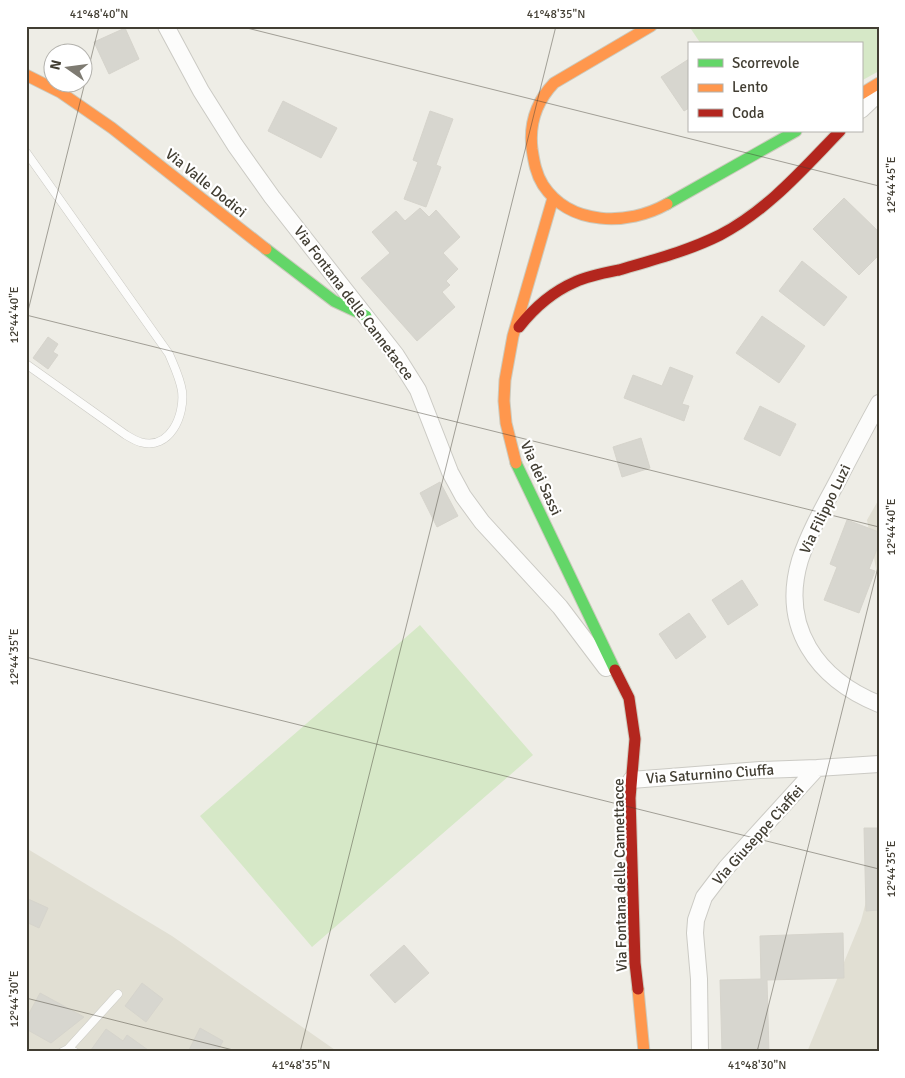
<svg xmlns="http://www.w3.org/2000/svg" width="905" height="1078" viewBox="0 0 905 1078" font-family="Signika,sans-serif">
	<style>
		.residential { fill: #e1dfd3 }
		.green { fill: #d6e8c7 }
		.building { fill: #d7d6cf; stroke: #d6d4cc }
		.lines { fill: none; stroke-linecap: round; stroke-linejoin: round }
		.lane-casing { stroke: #cbcac4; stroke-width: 9 }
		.street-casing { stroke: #cbcac4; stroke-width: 18 }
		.fast-casing { stroke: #cccabd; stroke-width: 13 }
		.slow-casing { stroke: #cccabd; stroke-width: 13 }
		.jam-casing { stroke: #cccabd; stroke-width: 13 }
		.lane { stroke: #fcfcfb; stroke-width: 8 }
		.street { stroke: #fcfcfb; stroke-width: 16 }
		.fast { stroke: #63d668; stroke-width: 11 }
		.slow { stroke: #ff974d; stroke-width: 11 }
		.jam { stroke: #b3261e; stroke-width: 11 }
		.ticks { fill: none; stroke: #423e33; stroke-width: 1; stroke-opacity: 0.45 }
		.labels { text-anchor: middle; stroke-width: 4.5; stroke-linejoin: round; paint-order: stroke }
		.street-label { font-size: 15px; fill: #423e33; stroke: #fff }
		.neatline { fill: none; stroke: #423e33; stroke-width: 2 }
		.ticks-label { font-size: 12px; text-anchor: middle; fill: #423e33 }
	</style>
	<rect width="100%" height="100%" fill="#eeede6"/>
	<!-- residential -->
	<path class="residential" d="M 879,499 L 879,585 L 867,520 Z
		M 26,848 L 172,936 L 338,1052 L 26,1052 Z
		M 879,851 L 879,1052 L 807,1052 L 861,921 Z"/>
	<!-- green -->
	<path class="green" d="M 689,26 L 879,26 L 879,71 L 861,81 L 861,44 L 701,44 Z
		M 420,625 L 533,755 L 312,947 L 200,816 Z"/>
	<!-- building -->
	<path class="building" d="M 125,28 L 139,59 L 109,74 L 94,42 Z
		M 689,59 L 689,108 L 684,111 L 661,77 Z
		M 283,101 L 337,128 L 321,158 L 268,131 Z
		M 430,111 L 453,119 L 436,165 L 441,167 L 426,207 L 404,199 L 418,162 L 413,160 Z
		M 844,198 L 879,232 L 879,255 L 859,275 L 813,229 Z
		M 420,208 L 429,217 L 436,210 L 460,237 L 443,253 L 458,269 L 446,281 L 450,285 L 442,292 L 455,307 L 417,341 L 361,278 L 390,253 L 372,232 L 396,211 L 405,221 Z
		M 802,261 L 847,297 L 824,326 L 779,291 Z
		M 762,316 L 805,346 L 779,383 L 736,353 Z
		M 48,337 L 58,344 L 53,352 L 58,355 L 48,369 L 33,358 Z
		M 670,367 L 693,376 L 682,404 L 689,406 L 684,421 L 624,398 L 633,375 L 662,386 Z
		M 760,406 L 796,424 L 780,456 L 744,439 Z
		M 641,438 L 650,468 L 622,477 L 613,447 Z
		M 440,482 L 458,516 L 437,527 L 420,493 Z
		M 847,520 L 879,532 L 879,544 L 869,569 L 875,571 L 859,613 L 824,600 L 837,567 L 830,564 Z
		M 742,580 L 758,605 L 728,625 L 712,600 Z
		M 689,613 L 706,637 L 676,659 L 659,634 Z
		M 864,828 L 879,828 L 879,910 L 866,911 Z
		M 26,898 L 48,908 L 39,928 L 26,922 Z
		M 843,933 L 844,978 L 767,980 L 769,1052 L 722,1052 L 720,980 L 761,979 L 760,936 Z
		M 404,945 L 429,973 L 395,1003 L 370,975 Z
		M 142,983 L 163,999 L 146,1022 L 125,1006 Z
		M 40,993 L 84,1017 L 51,1043 L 26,1029 L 26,1019 Z
		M 200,1028 L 223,1041 L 217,1052 L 188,1052 Z
		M 106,1029 L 123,1041 L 127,1035 L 148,1050 L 147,1052 L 93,1052 L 91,1050 Z"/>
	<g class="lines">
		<defs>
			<path id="lane" d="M 26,152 L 169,354 C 174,366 180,378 182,391 C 185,415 170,451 140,442 C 136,441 131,438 126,435 L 26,364
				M 68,1049 L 118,994
				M 62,1052 L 68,1049 L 75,1052"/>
			<path id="street" d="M 166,26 L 201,91 L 235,145 L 272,197 L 396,355 L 418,390 L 450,472 L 463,496 L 482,522 L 560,607 L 606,668
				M 861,110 L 879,93
				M 879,403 C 864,430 850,457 836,484 C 823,508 809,533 800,560 C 780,627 817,679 879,704
				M 631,780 L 760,770 L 817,768 L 879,764
				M 700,1052 L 699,979 L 695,933 L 696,920 L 704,897 L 726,868 L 817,768"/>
			<path id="fast" d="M 667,204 L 796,131
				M 266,249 L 334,301 L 366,316
				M 516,463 L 615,670"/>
			<path id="slow" d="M 651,26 L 554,83 C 537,101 529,124 532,149 C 534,162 536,174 543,185 C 570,226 628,226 667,204
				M 26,75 L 60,92 L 112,128 L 266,249
				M 861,94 L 879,83
				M 516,463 L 506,423 L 504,401 L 505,380 L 513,336 L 553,198
				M 638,989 L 644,1052"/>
			<path id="jam" d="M 519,327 C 534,308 552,292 575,282 C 588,276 604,273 619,270 C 653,260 688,251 720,235 C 768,210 803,169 840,131
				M 615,670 L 629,698 L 635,739 L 630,798 L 635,963 L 638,989"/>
		</defs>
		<!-- lane casing -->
		<use href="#lane" class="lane-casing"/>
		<!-- street casing -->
		<use href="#street" class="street-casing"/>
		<!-- fast casing -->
		<use href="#fast" class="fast-casing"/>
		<!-- slow casing -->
		<use href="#slow" class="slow-casing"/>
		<!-- jam casing -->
		<use href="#jam" class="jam-casing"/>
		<!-- lane -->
		<use href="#lane" class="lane"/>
		<!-- street -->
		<use href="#street" class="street"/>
		<!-- fast -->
		<use href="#fast" class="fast"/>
		<!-- slow -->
		<use href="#slow" class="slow"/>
		<!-- jam -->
		<use href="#jam" class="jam"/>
	</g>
	<!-- ticks -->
	<path class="ticks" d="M 239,26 L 879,186M 26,315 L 879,527M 26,319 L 99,26M 26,657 L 879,869M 26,998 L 241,1052M 300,1052 L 556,26M 757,1052 L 879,563"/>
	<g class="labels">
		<!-- street labels -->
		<g class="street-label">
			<text transform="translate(206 183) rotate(39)" y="5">Via Valle Dodici</text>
			<text transform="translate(354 303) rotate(53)" y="5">Via Fontana delle Cannetacce</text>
			<text transform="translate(541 478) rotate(66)" y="5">Via dei Sassi</text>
			<text transform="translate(825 509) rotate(-64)" y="5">Via Filippo Luzi</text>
			<text transform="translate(710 774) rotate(-4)" y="5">Via Saturnino Ciuffa</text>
			<text transform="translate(758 835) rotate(-48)" y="5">Via Giuseppe Ciaffei</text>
			<text transform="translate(620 875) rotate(-91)" y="5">Via Fontana delle Cannettacce</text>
		</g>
	</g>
	<!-- border -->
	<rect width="905" height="1078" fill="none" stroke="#ffffff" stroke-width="55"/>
	<!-- legend -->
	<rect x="688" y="42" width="175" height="90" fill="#ffffff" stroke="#b3b2ad"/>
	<rect x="698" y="59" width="25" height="8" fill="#63d668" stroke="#b3b2ad"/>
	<text x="732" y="68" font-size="15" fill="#423e33">Scorrevole</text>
	<rect x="698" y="84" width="25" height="8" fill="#ff974d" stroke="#b3b2ad"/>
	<text x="732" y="92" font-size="15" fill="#423e33">Lento</text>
	<rect x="698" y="109" width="25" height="8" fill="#b3261e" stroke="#b3b2ad"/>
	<text x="732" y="118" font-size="15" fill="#423e33">Coda</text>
	<!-- north arrow -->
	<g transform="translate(68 68) rotate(284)"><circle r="24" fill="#ffffff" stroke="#b3b2ad"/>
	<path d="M0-4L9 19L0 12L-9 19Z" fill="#7e7b72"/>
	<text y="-8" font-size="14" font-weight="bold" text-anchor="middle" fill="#423e33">N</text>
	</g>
	<rect x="28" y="28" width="850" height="1022" class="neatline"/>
	<g class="ticks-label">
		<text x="99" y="18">41°48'40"N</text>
		<text x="556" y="18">41°48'35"N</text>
		<text transform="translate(891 185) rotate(-90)" y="4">12°44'45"E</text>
		<text transform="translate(14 315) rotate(-90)" y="4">12°44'40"E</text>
		<text transform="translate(891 527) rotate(-90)" y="4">12°44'40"E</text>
		<text transform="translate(14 657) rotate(-90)" y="4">12°44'35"E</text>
		<text transform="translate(891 869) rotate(-90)" y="4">12°44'35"E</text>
		<text transform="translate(14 999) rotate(-90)" y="4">12°44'30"E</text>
		<text x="301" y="1069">41°48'35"N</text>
		<text x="757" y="1069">41°48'30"N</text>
	</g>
</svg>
